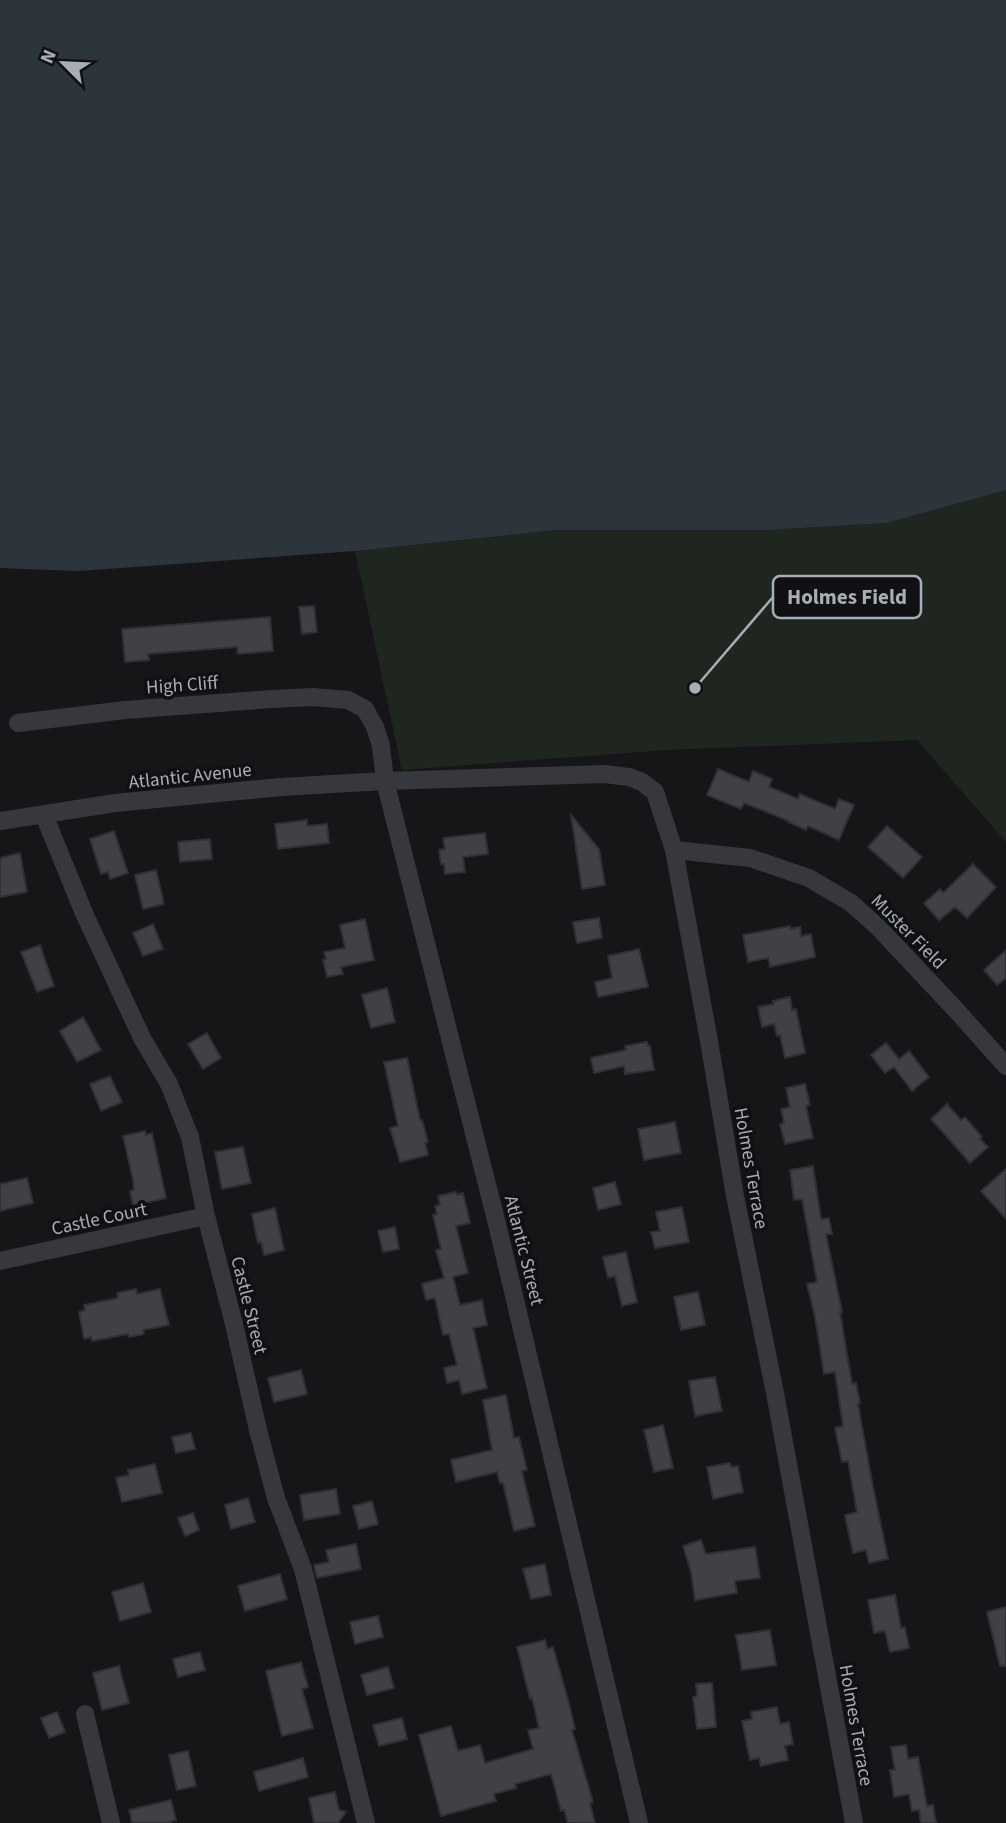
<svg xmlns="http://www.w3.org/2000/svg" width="1006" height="1823" viewBox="0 0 1006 1823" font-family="'Source Sans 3',sans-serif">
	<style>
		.green { fill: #1e261f }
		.water { fill: #2c353c }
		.building { fill: #404145; stroke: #303034; stroke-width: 2 }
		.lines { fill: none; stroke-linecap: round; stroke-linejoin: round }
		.minor { stroke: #37383d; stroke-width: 18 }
		.labels { text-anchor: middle; stroke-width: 7; stroke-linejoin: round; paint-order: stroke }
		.street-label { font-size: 19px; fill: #a8adb8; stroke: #111113 }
		.leader { fill: none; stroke: #a8adb8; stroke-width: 2.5 }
		.callout-dot { fill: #a8adb8; stroke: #111113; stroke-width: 2.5 }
		.callout { fill: #111113; stroke: #a8adb8; stroke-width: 2.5 }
		.callout-label { font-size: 21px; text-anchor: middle; font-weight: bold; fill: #a8adb8 }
	</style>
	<rect width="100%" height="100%" fill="#161618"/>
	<!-- green -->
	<path class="green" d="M 1006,490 L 1006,842 L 917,740 L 666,750 L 402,770 L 355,551 L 557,530 L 767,530 L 887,523 Z"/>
	<!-- water -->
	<path class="water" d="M 0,0 L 1006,0 L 1006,490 L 887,523 L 767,530 L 557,530 L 355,551 L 78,571 L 0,568 Z"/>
	<!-- building -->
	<path class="building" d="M 314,606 L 317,632 L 302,634 L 299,607 Z
		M 270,617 L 273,651 L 238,654 L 237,647 L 148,654 L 149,660 L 125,662 L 122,629 Z
		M 718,769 L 749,782 L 753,771 L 772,779 L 769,787 L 798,799 L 800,794 L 835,809 L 839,799 L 854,805 L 839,840 L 808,826 L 806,830 L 788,822 L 789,821 L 744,803 L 741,809 L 707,795 Z
		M 571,815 L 599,849 L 605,885 L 582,889 Z
		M 307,820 L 307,826 L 327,824 L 329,843 L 278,849 L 275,824 Z
		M 887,826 L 922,857 L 903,878 L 868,847 Z
		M 114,831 L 128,873 L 110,879 L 108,872 L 101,874 L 90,839 Z
		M 485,833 L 488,854 L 463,857 L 465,872 L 445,874 L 444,864 L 441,864 L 439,850 L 445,849 L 443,838 Z
		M 210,839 L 212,859 L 180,862 L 178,842 Z
		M 20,853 L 27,892 L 0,897 L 0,858 Z
		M 973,864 L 996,887 L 967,918 L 955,907 L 939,920 L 924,903 L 940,889 L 943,893 Z
		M 156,870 L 164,904 L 143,909 L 135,875 Z
		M 599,918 L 602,938 L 577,943 L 573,922 Z
		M 365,919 L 374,960 L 341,967 L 343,974 L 327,977 L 323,960 L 326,959 L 324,952 L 345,948 L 340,925 Z
		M 153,924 L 163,949 L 143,956 L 133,933 Z
		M 790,926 L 790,929 L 800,927 L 801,936 L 811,934 L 815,957 L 770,967 L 768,958 L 748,962 L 743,935 Z
		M 40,945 L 54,986 L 37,992 L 21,952 Z
		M 639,949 L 648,987 L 598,997 L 595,982 L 612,978 L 608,956 Z
		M 1006,950 L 1006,978 L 997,985 L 984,970 Z
		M 387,988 L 395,1022 L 371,1028 L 362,995 Z
		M 790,997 L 792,1010 L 796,1009 L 805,1053 L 785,1058 L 780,1035 L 777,1036 L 774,1024 L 762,1027 L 758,1007 L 774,1004 L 773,1001 Z
		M 83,1017 L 101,1050 L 77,1062 L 60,1031 Z
		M 207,1033 L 221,1058 L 203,1069 L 188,1044 Z
		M 647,1042 L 648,1046 L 650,1046 L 654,1070 L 625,1074 L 624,1066 L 594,1073 L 591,1058 L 626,1050 L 625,1046 Z
		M 886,1043 L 899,1059 L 909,1051 L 929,1077 L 912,1091 L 894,1067 L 885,1073 L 871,1055 Z
		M 407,1058 L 420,1120 L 422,1120 L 428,1142 L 425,1143 L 428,1155 L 400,1162 L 390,1128 L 398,1126 L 384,1062 Z
		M 110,1076 L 122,1102 L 101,1111 L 90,1084 Z
		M 805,1084 L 810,1105 L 806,1106 L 813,1138 L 785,1144 L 780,1124 L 784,1123 L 781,1109 L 790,1107 L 786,1088 Z
		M 947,1104 L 961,1120 L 965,1117 L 982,1137 L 980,1139 L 988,1147 L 970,1163 L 931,1119 Z
		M 675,1122 L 681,1153 L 644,1160 L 638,1129 Z
		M 145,1131 L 146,1135 L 152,1133 L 166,1198 L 133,1206 L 130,1191 L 134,1190 L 133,1180 L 123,1136 Z
		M 243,1147 L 251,1183 L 222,1189 L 215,1152 Z
		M 813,1166 L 821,1219 L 829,1218 L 832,1234 L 826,1234 L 842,1312 L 840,1312 L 852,1384 L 856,1383 L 860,1403 L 858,1404 L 873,1487 L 888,1559 L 869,1563 L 866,1550 L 853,1553 L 845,1515 L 857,1512 L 848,1461 L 842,1462 L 835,1428 L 843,1426 L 835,1372 L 824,1374 L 815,1317 L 807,1284 L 817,1282 L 802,1199 L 794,1200 L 790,1170 Z
		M 1006,1169 L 1006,1219 L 981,1191 Z
		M 27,1178 L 33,1203 L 0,1211 L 0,1184 Z
		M 615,1182 L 621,1204 L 598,1210 L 593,1188 Z
		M 456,1192 L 457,1195 L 463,1193 L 470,1223 L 456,1226 L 468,1273 L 453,1277 L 460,1305 L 482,1300 L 487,1325 L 473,1328 L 487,1388 L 462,1394 L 459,1380 L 447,1383 L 444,1368 L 457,1365 L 449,1334 L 443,1335 L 435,1298 L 426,1300 L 422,1284 L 444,1278 L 436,1250 L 441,1249 L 433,1215 L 437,1214 L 435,1206 L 440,1205 L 438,1196 Z
		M 682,1207 L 689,1242 L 655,1248 L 651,1232 L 660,1231 L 656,1212 Z
		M 275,1208 L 284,1250 L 264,1255 L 261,1242 L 258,1243 L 252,1214 Z
		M 395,1227 L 399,1249 L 383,1252 L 378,1231 Z
		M 626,1252 L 637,1302 L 622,1306 L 615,1276 L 608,1278 L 603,1257 Z
		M 136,1289 L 137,1294 L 160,1289 L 169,1325 L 143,1330 L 144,1334 L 129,1337 L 128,1334 L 92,1341 L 91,1337 L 84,1339 L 79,1312 L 85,1310 L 84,1305 L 118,1298 L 117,1293 Z
		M 698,1292 L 705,1325 L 681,1330 L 674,1297 Z
		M 301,1370 L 307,1394 L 274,1402 L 268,1378 Z
		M 715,1377 L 722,1411 L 695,1416 L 689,1381 Z
		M 506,1395 L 514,1438 L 519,1437 L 527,1470 L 522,1471 L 535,1526 L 514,1531 L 503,1483 L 500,1483 L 497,1472 L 456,1482 L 451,1460 L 492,1450 L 483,1400 Z
		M 663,1425 L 673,1468 L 654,1472 L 644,1430 Z
		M 191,1433 L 195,1449 L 176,1453 L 172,1437 Z
		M 730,1463 L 731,1467 L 738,1466 L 743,1492 L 713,1499 L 707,1467 Z
		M 155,1464 L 162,1493 L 122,1502 L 116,1478 L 129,1475 L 128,1470 Z
		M 336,1489 L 340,1514 L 304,1520 L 300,1495 Z
		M 248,1498 L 255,1522 L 231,1529 L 225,1505 Z
		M 372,1501 L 378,1524 L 359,1529 L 353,1506 Z
		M 193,1513 L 199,1530 L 185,1536 L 178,1518 Z
		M 701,1540 L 706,1554 L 755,1547 L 760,1578 L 735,1581 L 737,1593 L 695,1600 L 691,1572 L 683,1546 Z
		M 356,1544 L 361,1569 L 317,1578 L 314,1565 L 329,1562 L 326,1550 Z
		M 545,1564 L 551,1595 L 531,1599 L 523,1569 Z
		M 280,1574 L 287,1599 L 245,1611 L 238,1586 Z
		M 143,1583 L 151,1612 L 120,1621 L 112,1592 Z
		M 895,1595 L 901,1628 L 905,1627 L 909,1648 L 890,1652 L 885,1631 L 874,1633 L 868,1600 Z
		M 1006,1607 L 1006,1666 L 1000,1666 L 987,1612 Z
		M 378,1616 L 383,1637 L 355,1644 L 350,1622 Z
		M 770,1630 L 776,1665 L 742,1670 L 736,1635 Z
		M 545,1640 L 547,1649 L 553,1647 L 570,1707 L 575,1729 L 572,1730 L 593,1802 L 590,1803 L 595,1823 L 568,1823 L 564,1810 L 561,1811 L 551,1774 L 515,1784 L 516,1788 L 494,1794 L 496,1801 L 441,1816 L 419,1735 L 451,1726 L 458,1751 L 480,1745 L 485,1763 L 533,1749 L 528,1730 L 539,1728 L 532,1698 L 530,1699 L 517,1647 Z
		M 200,1652 L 205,1670 L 178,1677 L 173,1659 Z
		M 301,1662 L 308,1687 L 302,1689 L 313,1728 L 282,1736 L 266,1671 Z
		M 119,1666 L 129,1703 L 102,1710 L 93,1673 Z
		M 388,1667 L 394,1688 L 367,1695 L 361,1675 Z
		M 712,1683 L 716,1727 L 697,1729 L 693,1697 L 697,1696 L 696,1684 Z
		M 777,1707 L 780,1724 L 789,1722 L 793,1744 L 785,1746 L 788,1760 L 761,1766 L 759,1758 L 750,1760 L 742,1721 L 752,1719 L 751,1712 Z
		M 57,1712 L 65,1732 L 49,1738 L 41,1718 Z
		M 402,1718 L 407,1739 L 379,1746 L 373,1725 Z
		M 906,1745 L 908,1759 L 918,1757 L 927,1806 L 933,1805 L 936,1823 L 921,1823 L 919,1810 L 912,1811 L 909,1794 L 894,1797 L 890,1770 L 895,1770 L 891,1747 Z
		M 188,1751 L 196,1786 L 177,1790 L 169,1755 Z
		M 303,1758 L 308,1777 L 259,1791 L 254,1772 Z
		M 335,1792 L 339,1810 L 346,1812 L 338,1823 L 314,1823 L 309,1798 Z
		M 171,1800 L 176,1820 L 171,1821 L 171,1823 L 132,1823 L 129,1810 Z"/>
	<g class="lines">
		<!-- minor -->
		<path class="minor" d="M 18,723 L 125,710 L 272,699 L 313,697 L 348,700 L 365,709 L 375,727 L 381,746 L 385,781 L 497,1224 L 639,1823
			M 44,815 L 84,913 L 142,1038 L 169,1084 L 190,1137 L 206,1216 L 234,1324 L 258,1430 L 276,1498 L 303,1569 L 366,1823
			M 0,821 L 115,803 L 281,787 L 385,781 L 604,774 L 629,777 L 642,782 L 655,792 L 674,850 L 709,1041 L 735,1196 L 775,1393 L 854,1823
			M 674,850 L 750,858 L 809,878 L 851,903 L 878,927 L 957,1011 L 1006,1066
			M 0,1261 L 206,1216
			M 85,1714 L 111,1823"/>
	</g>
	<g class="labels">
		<!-- street labels -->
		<g class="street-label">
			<text transform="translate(182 684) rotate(-4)" y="7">High Cliff</text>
			<text transform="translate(190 775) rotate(-6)" y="7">Atlantic Avenue</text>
			<text transform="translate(909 931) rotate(45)" y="7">Muster Field</text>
			<text transform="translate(752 1168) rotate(80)" y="7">Holmes Terrace</text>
			<text transform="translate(99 1218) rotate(-12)" y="7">Castle Court</text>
			<text transform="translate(525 1250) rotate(76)" y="7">Atlantic Street</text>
			<text transform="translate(250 1305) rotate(76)" y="7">Castle Street</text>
			<text transform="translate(857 1725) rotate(80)" y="7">Holmes Terrace</text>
		</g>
	</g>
	<!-- callouts -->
	<path class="leader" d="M695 688L773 597"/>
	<circle class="callout-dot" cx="695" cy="688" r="7"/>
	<rect class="callout" x="773" y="576" width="148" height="42" rx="7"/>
	<g class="callout-label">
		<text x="847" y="604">Holmes Field</text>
	</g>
	<!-- north arrow -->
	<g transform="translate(63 63) rotate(294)" stroke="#111113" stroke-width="5" paint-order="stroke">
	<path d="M0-5L12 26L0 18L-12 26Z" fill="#a8adb8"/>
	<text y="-10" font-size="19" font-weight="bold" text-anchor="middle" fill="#a8adb8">N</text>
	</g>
</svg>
